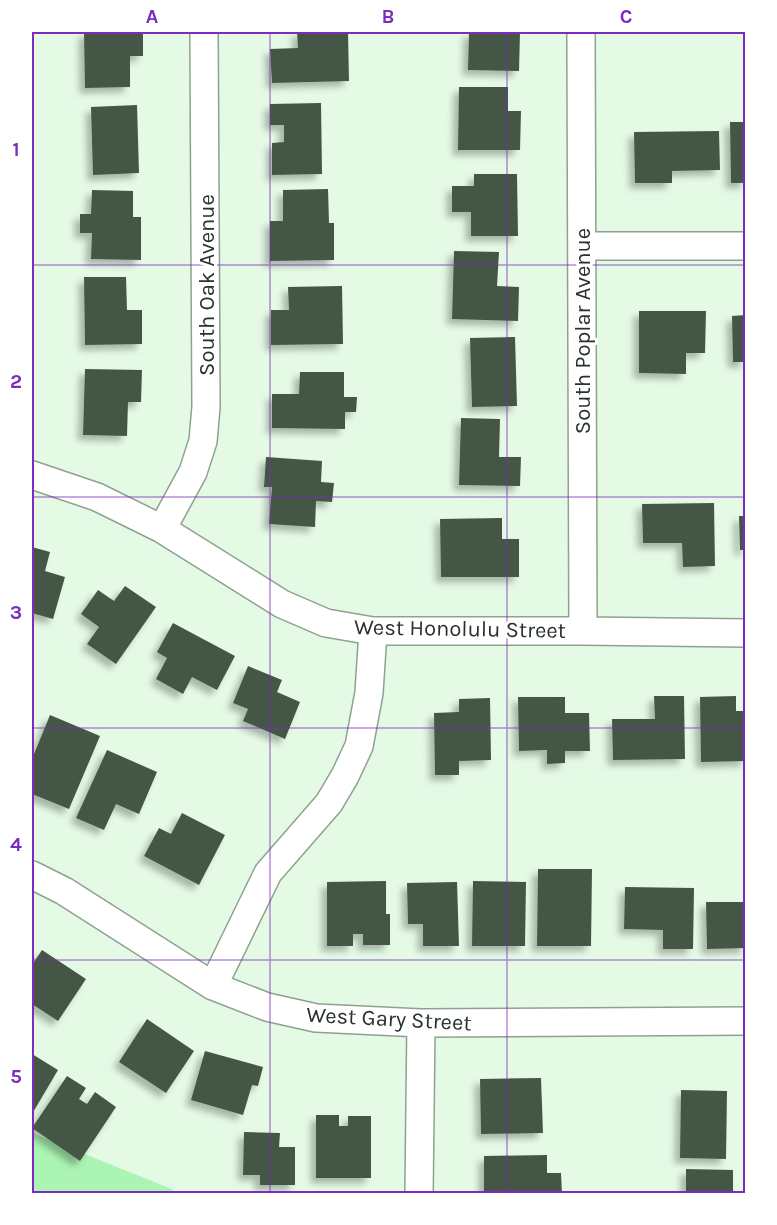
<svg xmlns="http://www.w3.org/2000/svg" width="777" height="1225" viewBox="0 0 777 1225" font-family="Karla,sans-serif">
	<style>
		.green { fill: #abf4b3 }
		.building { fill: #455746; filter: url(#shadow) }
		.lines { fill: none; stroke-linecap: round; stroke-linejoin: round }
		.street-casing { stroke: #8ea28f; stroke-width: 30 }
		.street { stroke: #fff; stroke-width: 27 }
		.grid { fill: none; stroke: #7b2cbf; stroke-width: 1.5; stroke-opacity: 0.55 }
		.labels { text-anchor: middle; stroke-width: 6; stroke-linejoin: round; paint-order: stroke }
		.street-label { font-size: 22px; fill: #29322a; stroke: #fff }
		.neatline { fill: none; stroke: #7b2cbf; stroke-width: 2 }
		.grid-label { font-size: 20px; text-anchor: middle; font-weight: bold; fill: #7b2cbf }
	</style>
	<defs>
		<filter id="shadow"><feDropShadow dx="-5.5" dy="5.5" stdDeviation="3" flood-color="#0004"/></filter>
	</defs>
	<rect width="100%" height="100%" fill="#e4fae5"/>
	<!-- green -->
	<path class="green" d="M 32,1133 L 172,1189 L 173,1193 L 32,1193 Z"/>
	<!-- building -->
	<path class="building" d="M 84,32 L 143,32 L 143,56 L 130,56 L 130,87 L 85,88 Z
		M 297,32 L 348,32 L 349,81 L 272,83 L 270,49 L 298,48 Z
		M 469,32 L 520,32 L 519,71 L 468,70 Z
		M 459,87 L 508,87 L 508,111 L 521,111 L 520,150 L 458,150 Z
		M 321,103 L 322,174 L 272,175 L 272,143 L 284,142 L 284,125 L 270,125 L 270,104 Z
		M 137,105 L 139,173 L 93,175 L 91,107 Z
		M 730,122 L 746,122 L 746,183 L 731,183 Z
		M 719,131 L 720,170 L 672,171 L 672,183 L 635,183 L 634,132 Z
		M 474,174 L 517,174 L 518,236 L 471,236 L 471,212 L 452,212 L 452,186 L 474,186 Z
		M 328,189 L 329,223 L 334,223 L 334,260 L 270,261 L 270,221 L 283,221 L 283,190 Z
		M 92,190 L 133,191 L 133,217 L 141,217 L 141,260 L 91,259 L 92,233 L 80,233 L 80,214 L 91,214 Z
		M 454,251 L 499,252 L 497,286 L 519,287 L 518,321 L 452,319 Z
		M 84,277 L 126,277 L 127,310 L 142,310 L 142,344 L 85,345 Z
		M 342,286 L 343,344 L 271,345 L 271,310 L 289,310 L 288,287 Z
		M 639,311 L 706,311 L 705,353 L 686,353 L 686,374 L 639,373 Z
		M 746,315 L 746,362 L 733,362 L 732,316 Z
		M 515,337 L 517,406 L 472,407 L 470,338 Z
		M 85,369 L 142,370 L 141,402 L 128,402 L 127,436 L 83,435 Z
		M 300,372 L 344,372 L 344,397 L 357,397 L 356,412 L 345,412 L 345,429 L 272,428 L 272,394 L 299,394 Z
		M 461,418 L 500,419 L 499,457 L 521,457 L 520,486 L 459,485 Z
		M 266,457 L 322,461 L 321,482 L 334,483 L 332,502 L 316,501 L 315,527 L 269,524 L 272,487 L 264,487 Z
		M 714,503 L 715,566 L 683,567 L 682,543 L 643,543 L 642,504 Z
		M 739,516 L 746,516 L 746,550 L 740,550 Z
		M 502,518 L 502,539 L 519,539 L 519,577 L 441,577 L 440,519 Z
		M 32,547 L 50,552 L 45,571 L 65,577 L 53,619 L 32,613 Z
		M 125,586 L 156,607 L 116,664 L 87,644 L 99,627 L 81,614 L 98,590 L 114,601 Z
		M 173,623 L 235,656 L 217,690 L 192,677 L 183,694 L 156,679 L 167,658 L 157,652 Z
		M 248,666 L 282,680 L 277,692 L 300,702 L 285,739 L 243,721 L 248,709 L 233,703 Z
		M 654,696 L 684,696 L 685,759 L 613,760 L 612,719 L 655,719 Z
		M 736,696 L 736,711 L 746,711 L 746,761 L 701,762 L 700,697 Z
		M 518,697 L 565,697 L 565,713 L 589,713 L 590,751 L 565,751 L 565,763 L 547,764 L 547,750 L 519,751 Z
		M 490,698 L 491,760 L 459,761 L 459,775 L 435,775 L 434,713 L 459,712 L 459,699 Z
		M 50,715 L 100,736 L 69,809 L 32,794 L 32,759 Z
		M 107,750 L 157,772 L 139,814 L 116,804 L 104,830 L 76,818 Z
		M 182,813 L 225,835 L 199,885 L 144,856 L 159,828 L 171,834 Z
		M 538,869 L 592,869 L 591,946 L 537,946 Z
		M 386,881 L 386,914 L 390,914 L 390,945 L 363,945 L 363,934 L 353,934 L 353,946 L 327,946 L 327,882 Z
		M 473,881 L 526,882 L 525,946 L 472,946 Z
		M 457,882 L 459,946 L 423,946 L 423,924 L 408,924 L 407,883 Z
		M 625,887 L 694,888 L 693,949 L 663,949 L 663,930 L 624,929 Z
		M 706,902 L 746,902 L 746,948 L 707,949 Z
		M 42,950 L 86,979 L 58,1021 L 32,1004 L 32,965 Z
		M 147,1019 L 194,1051 L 166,1093 L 119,1062 Z
		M 205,1051 L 263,1067 L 258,1086 L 252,1085 L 243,1115 L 191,1100 Z
		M 32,1054 L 58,1070 L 32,1114 Z
		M 67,1076 L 86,1088 L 79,1099 L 87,1104 L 95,1092 L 116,1107 L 80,1161 L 32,1128 Z
		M 541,1078 L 543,1133 L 481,1134 L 480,1079 Z
		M 681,1090 L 727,1091 L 726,1159 L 680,1158 Z
		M 316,1115 L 339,1115 L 339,1126 L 348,1126 L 348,1116 L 371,1116 L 371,1178 L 316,1178 Z
		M 244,1132 L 280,1133 L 279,1147 L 295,1147 L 295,1185 L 260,1185 L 260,1175 L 243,1175 Z
		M 547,1155 L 547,1173 L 561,1173 L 562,1194 L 484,1194 L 484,1156 Z
		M 686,1169 L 733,1170 L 733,1194 L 686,1194 Z"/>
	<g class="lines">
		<defs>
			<path id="street" d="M 581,32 L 583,631
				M 582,246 L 746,246
				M 32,475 L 97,497 L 162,529 L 282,604 L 326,623 L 373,631 L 583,631 L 746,633
				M 162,529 L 193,472 L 203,441 L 206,407 L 204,32
				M 32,875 L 64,891 L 213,986 L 267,1007 L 316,1018 L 421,1023 L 746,1021
				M 213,986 L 268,873 L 329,803 L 345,776 L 359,746 L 369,693 L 373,631
				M 419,1194 L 421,1023"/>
		</defs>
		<!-- street casing -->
		<use href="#street" class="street-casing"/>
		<!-- street -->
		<use href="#street" class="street"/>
	</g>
	<!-- grid -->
	<path class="grid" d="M 270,32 L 270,1194M 507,32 L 507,1194M 32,265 L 746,265M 32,497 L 746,497M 32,728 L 746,728M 32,960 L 746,960"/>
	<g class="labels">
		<!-- street labels -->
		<g class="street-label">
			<text transform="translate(206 285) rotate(-90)" y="8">South Oak Avenue</text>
			<text transform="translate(582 331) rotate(-90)" y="8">South Poplar Avenue</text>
			<text transform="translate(460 628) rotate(1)" y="8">West Honolulu Street</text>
			<text transform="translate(389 1018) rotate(3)" y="8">West Gary Street</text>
		</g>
	</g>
	<!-- border -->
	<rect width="777" height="1225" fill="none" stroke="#ffffff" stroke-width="66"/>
	<rect x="33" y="33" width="711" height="1159" class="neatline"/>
	<g class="grid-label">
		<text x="152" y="23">A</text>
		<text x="388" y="23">B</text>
		<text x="626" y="23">C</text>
		<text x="16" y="156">1</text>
		<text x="16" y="388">2</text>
		<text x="16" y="619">3</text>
		<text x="16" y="851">4</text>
		<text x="16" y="1083">5</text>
	</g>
</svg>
